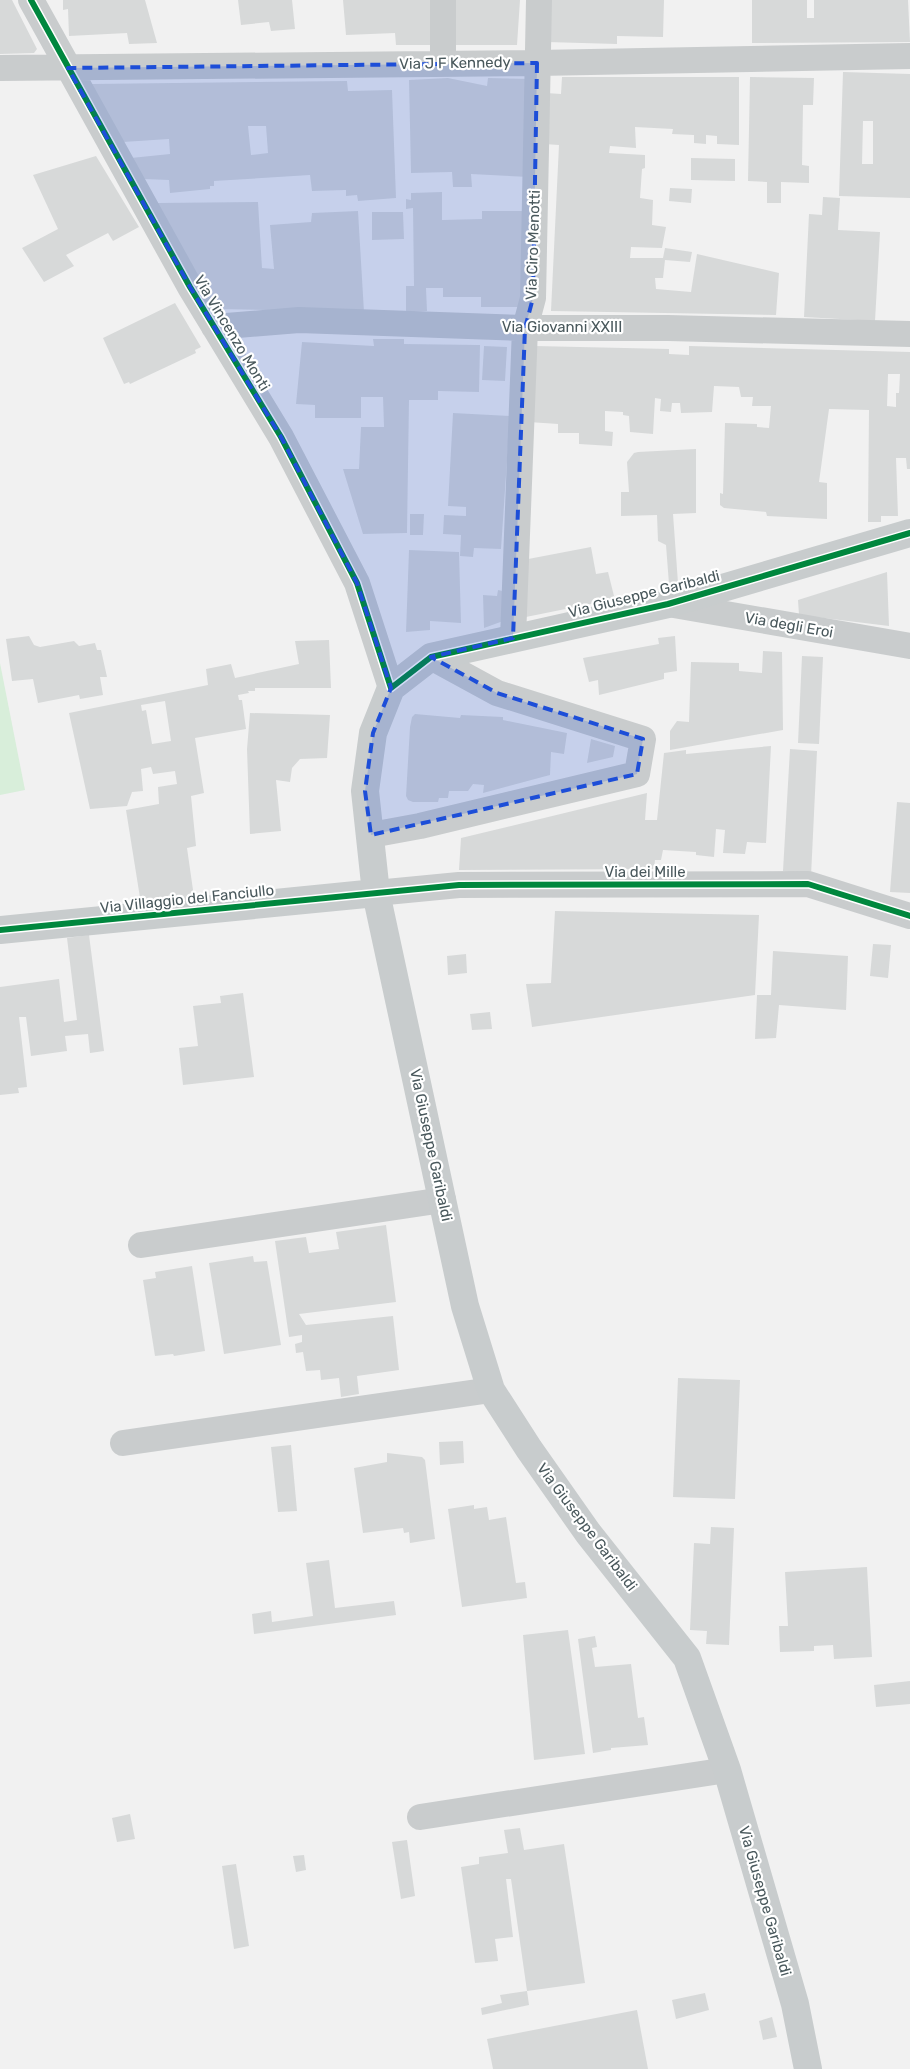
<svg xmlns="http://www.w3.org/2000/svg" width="910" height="2069" viewBox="0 0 910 2069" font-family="Rubik,sans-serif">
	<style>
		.pitch { fill: #d8eeda }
		.building { fill: #d7d9d9; fill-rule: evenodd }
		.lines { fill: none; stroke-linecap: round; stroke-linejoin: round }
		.street { stroke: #c9cccd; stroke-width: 26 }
		.secondary { stroke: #c8cccd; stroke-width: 28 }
		.cycleway-casing { stroke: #fff; stroke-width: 9 }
		.cycleway { stroke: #00873e; stroke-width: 6 }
		.marked { fill: #1d4ed8; fill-opacity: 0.2; stroke: #1d4ed8; stroke-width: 4; stroke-dasharray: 10 6; stroke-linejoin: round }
		.labels { text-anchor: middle; stroke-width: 4.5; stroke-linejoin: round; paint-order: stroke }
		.street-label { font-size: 15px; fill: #49585c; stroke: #fff }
	</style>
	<rect width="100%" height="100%" fill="#f1f1f1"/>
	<!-- pitch -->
	<path class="pitch" d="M 0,663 L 25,790 L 0,795 Z"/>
	<!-- building -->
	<path class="building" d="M 0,0 L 12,0 L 37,49 L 34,53 L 0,54 Z
		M 63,0 L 145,0 L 157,43 L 129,44 L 127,33 L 69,36 L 68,9 L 63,10 Z
		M 238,0 L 292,0 L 295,29 L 271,31 L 269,22 L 241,25 Z
		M 343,0 L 436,0 L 436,45 L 396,45 L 395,33 L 346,35 Z
		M 451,0 L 520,0 L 517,45 L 450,45 Z
		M 548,0 L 664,0 L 663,37 L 617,36 L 617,44 L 547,42 Z
		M 752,0 L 807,0 L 807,18 L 814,18 L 814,0 L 908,0 L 910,42 L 752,43 Z
		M 843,72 L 910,74 L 910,198 L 839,196 ZM 863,121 L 873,121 L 873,164 L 862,164 Z
		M 562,77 L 739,77 L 739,145 L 717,144 L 717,136 L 706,135 L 706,144 L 694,143 L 694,135 L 672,134 L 673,129 L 635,127 L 636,148 L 610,146 L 609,153 L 645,155 L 645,168 L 642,169 L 640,198 L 653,200 L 652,225 L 666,227 L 662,248 L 631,247 L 630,258 L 663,258 L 665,248 L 692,252 L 690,262 L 665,260 L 663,278 L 655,278 L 656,289 L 691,292 L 697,254 L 779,273 L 776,315 L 551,311 L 559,145 L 544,144 L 546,93 L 561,94 Z
		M 750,77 L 814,78 L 813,105 L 803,105 L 802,165 L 809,166 L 809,183 L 781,182 L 781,203 L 767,203 L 767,182 L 748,181 Z
		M 448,78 L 487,86 L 488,78 L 532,79 L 529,177 L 471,174 L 472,187 L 453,187 L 452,172 L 411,173 L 409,80 Z
		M 347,81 L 348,91 L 392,90 L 396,198 L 358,201 L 357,195 L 346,196 L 346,190 L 312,191 L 310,175 L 214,181 L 214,186 L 210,186 L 210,189 L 170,193 L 169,180 L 143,179 L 131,158 L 170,154 L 169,139 L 123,142 L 91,84 ZM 248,126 L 266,126 L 268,153 L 251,155 Z
		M 96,156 L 139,227 L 113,241 L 108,233 L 66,255 L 74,266 L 44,282 L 22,248 L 58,229 L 33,175 Z
		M 691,158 L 735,159 L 735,181 L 691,180 Z
		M 670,188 L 692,189 L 691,203 L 669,201 Z
		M 442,192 L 442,220 L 482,219 L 482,211 L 523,211 L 524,307 L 481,307 L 481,297 L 443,297 L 443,288 L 426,288 L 427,311 L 406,312 L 406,286 L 414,286 L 413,208 L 406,209 L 406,199 L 411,200 L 411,193 Z
		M 823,197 L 840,198 L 838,230 L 880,232 L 875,321 L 804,317 L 809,214 L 822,215 Z
		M 258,202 L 262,268 L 274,269 L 270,225 L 311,222 L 312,213 L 358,211 L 364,312 L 217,309 L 156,203 Z
		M 372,212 L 403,212 L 404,239 L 372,240 Z
		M 175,303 L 201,347 L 195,350 L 196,353 L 130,384 L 129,382 L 124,384 L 103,338 Z
		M 373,339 L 404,339 L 404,344 L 480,345 L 479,392 L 438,391 L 438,400 L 409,400 L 407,533 L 363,534 L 343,469 L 359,469 L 361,427 L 384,427 L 383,397 L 361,397 L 361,418 L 315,418 L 315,405 L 296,404 L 302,342 L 374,346 Z
		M 484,346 L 507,347 L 505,381 L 482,380 Z
		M 535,346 L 669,349 L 669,354 L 689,355 L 689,346 L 910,352 L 910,469 L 907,469 L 906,458 L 896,458 L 898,516 L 881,516 L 881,522 L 868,522 L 869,410 L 829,409 L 819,482 L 827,483 L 827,519 L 767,516 L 766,512 L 724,508 L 720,505 L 720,493 L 723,494 L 725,423 L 757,424 L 757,427 L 769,428 L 771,406 L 752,406 L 753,397 L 741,397 L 739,387 L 714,386 L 712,412 L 681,413 L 680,403 L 672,403 L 671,412 L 660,411 L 661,399 L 655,398 L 653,434 L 630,432 L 629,416 L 623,415 L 623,412 L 605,411 L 605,431 L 613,432 L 612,446 L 579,444 L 579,433 L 558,433 L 558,424 L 529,422 ZM 888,374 L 900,374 L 899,393 L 896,393 L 896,407 L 887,406 Z
		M 453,413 L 510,416 L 501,549 L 474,548 L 473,557 L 460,556 L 461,535 L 443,534 L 444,515 L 466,516 L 466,507 L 448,506 Z
		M 696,449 L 696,513 L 673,514 L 678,583 L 669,584 L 666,545 L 658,541 L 657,515 L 621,516 L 621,492 L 629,492 L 627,462 L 634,453 L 638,452 Z
		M 410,514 L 424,514 L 423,535 L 410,535 Z
		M 591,547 L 596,574 L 608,572 L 614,596 L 610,600 L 521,618 L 523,560 Z
		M 409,550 L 459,552 L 461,623 L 430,621 L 430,630 L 406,632 Z
		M 887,572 L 889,626 L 799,615 L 798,600 Z
		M 498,590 L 507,592 L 506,620 L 484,628 L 483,595 L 497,596 Z
		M 29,636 L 34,645 L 40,647 L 74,641 L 79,646 L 95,643 L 97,650 L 101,650 L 107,677 L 100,677 L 103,695 L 80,699 L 79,695 L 38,703 L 33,679 L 12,681 L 6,639 Z
		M 675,636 L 677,671 L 664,673 L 664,679 L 599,695 L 598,680 L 589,682 L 583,658 L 659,644 L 658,638 Z
		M 329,640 L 331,688 L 255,688 L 255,691 L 248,691 L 249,693 L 238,695 L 239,700 L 242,700 L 246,729 L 195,738 L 204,793 L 191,796 L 196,846 L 187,848 L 194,897 L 141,904 L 126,810 L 159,804 L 158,787 L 177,784 L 175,771 L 153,774 L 151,767 L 141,769 L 143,791 L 132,792 L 127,806 L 90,809 L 69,713 L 208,685 L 206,669 L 231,664 L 235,678 L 299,664 L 295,641 ZM 165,701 L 171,741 L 152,744 L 146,710 L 142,711 L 141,705 Z
		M 763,651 L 782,652 L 783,730 L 670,750 L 670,731 L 677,721 L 689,722 L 691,662 L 739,663 L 739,671 L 762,673 Z
		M 802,656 L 823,657 L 819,744 L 798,743 Z
		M 250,713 L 330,715 L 327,758 L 300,759 L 292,768 L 290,782 L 276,780 L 281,831 L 250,834 L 247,749 Z
		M 415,714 L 460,718 L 461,715 L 503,717 L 503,720 L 567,733 L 564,754 L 551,752 L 550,775 L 483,793 L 484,785 L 473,784 L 468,791 L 449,791 L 448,798 L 439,798 L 438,802 L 413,802 L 408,800 L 406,796 L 410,727 L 412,717 Z
		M 591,739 L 615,746 L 613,757 L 587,763 Z
		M 771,746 L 766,843 L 747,842 L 745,854 L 723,853 L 725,830 L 716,829 L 714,857 L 696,855 L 696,852 L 663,850 L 661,860 L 655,860 L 654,869 L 459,870 L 461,838 L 647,793 L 645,820 L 657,820 L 664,753 L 686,750 L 686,754 Z
		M 790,749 L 817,751 L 811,876 L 783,871 Z
		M 897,802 L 910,803 L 910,893 L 890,892 Z
		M 555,911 L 759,915 L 755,995 L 532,1027 L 526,984 L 551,983 Z
		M 89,935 L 104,1051 L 90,1053 L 88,1034 L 65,1036 L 67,1051 L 31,1056 L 26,1017 L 19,1017 L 27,1087 L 18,1088 L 19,1093 L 0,1095 L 0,987 L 59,979 L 64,1022 L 77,1020 L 67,938 Z
		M 873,944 L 891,945 L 888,978 L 870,976 Z
		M 773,951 L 848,956 L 846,1010 L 779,1005 L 776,1038 L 755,1039 L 757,995 L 771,995 Z
		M 466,954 L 467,973 L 448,975 L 447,956 Z
		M 243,993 L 254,1077 L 183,1085 L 179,1048 L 198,1046 L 193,1006 L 221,1003 L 220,996 Z
		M 490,1012 L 492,1029 L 472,1030 L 470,1014 Z
		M 386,1225 L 396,1302 L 299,1314 L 306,1325 L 393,1316 L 399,1370 L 357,1376 L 359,1394 L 341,1397 L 339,1378 L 321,1380 L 320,1370 L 306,1371 L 303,1352 L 296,1353 L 295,1344 L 302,1342 L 302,1335 L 289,1337 L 275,1241 L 306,1237 L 309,1253 L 339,1249 L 336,1232 Z
		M 253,1256 L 254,1262 L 267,1261 L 281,1345 L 224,1354 L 209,1263 Z
		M 192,1266 L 205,1351 L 174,1356 L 173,1354 L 155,1356 L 143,1280 L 156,1278 L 155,1272 Z
		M 678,1378 L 740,1380 L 735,1499 L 673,1497 Z
		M 463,1441 L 464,1463 L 440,1465 L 439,1442 Z
		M 291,1445 L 297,1511 L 278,1512 L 271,1447 Z
		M 387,1453 L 422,1457 L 425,1460 L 435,1539 L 410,1543 L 409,1532 L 404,1533 L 403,1528 L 363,1533 L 354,1468 L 387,1462 Z
		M 474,1505 L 474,1509 L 487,1507 L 489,1520 L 506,1517 L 516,1583 L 525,1582 L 527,1598 L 462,1607 L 448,1509 Z
		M 711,1527 L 734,1528 L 729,1645 L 706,1644 L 707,1631 L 690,1630 L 694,1543 L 710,1544 Z
		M 329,1560 L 335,1608 L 394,1601 L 396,1615 L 254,1634 L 252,1614 L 271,1611 L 272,1622 L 313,1616 L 306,1563 Z
		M 867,1567 L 872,1657 L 834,1659 L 833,1645 L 814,1646 L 814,1651 L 780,1652 L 779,1626 L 788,1626 L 785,1572 Z
		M 568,1630 L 585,1754 L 534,1760 L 523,1635 Z
		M 595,1636 L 597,1647 L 592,1648 L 595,1667 L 631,1664 L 638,1718 L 644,1717 L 648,1745 L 611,1748 L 611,1750 L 593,1753 L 578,1639 Z
		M 910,1681 L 910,1704 L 876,1707 L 874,1685 Z
		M 130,1814 L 135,1839 L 117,1842 L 112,1818 Z
		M 520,1828 L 524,1850 L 564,1844 L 585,1983 L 527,1991 L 529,2005 L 482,2015 L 481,2008 L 502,2003 L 500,1995 L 527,1991 L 511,1879 L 506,1879 L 513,1937 L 495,1939 L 498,1961 L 475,1963 L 461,1867 L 479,1864 L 479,1857 L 508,1853 L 504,1830 Z
		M 407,1840 L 415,1896 L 401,1899 L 392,1842 Z
		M 304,1855 L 306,1870 L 296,1872 L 293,1856 Z
		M 236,1864 L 249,1946 L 234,1949 L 222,1866 Z
		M 705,1993 L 709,2010 L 676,2019 L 672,2000 Z
		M 637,2010 L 648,2069 L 493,2069 L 487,2039 Z
		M 772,2017 L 777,2037 L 763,2040 L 759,2021 Z"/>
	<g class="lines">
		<!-- street -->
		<path class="street" d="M 31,0 L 190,287 L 281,437 L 357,583 L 391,688
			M 443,0 L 443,63
			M 0,68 L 537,63 L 910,56
			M 214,327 L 299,320 L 525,328 L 668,328 L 910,334
			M 668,604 L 910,646
			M 513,638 L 525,328 L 533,298 L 539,0
			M 371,835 L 420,826 L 637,774 L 643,739 L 497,693 L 431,657
			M 376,893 L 459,885 L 808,884 L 910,916
			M 141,1245 L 443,1200
			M 123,1443 L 491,1390
			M 420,1817 L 727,1770"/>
		<!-- secondary -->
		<path class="secondary" d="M 0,930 L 376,893
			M 808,2069 L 795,2004 L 727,1770 L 687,1658 L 588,1533 L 529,1449 L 491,1390 L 465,1306 L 376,893 L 365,791 L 373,733 L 391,688 L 431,657 L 668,604 L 910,533"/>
		<defs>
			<path id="cycleway" d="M 31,0 L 190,287 L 281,437 L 357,583 L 391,688 L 431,657 L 668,604 L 910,533
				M 0,930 L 459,885 L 808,884 L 910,916"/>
		</defs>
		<!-- cycleway casing -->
		<use href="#cycleway" class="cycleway-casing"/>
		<!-- cycleway -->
		<use href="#cycleway" class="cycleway"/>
	</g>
	<!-- marked area -->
	<path class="marked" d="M 537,63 L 533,298 L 525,328 L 513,638 L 431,657 L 497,693 L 643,739 L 637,774 L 371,835 L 365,791 L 373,733 L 391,688 L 357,583 L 281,437 L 190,287 L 68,68 Z"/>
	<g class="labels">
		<!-- street labels -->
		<g class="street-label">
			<text transform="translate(455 63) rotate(-1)" y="5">Via J F Kennedy</text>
			<text transform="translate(533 245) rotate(-88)" y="5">Via Ciro Menotti</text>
			<text x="562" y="332">Via Giovanni XXIII</text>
			<text transform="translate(232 333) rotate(59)" y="5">Via Vincenzo Monti</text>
			<text transform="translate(644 594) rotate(-14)" y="5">Via Giuseppe Garibaldi</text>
			<text transform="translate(789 625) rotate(10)" y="5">Via degli Eroi</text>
			<text x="645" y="877">Via dei Mille</text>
			<text transform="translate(187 899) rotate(-6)" y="5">Via Villaggio del Fanciullo</text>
			<text transform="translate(431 1145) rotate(78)" y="5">Via Giuseppe Garibaldi</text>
			<text transform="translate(587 1527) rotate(53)" y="5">Via Giuseppe Garibaldi</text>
			<text transform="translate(765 1901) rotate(74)" y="5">Via Giuseppe Garibaldi</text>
		</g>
	</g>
</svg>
